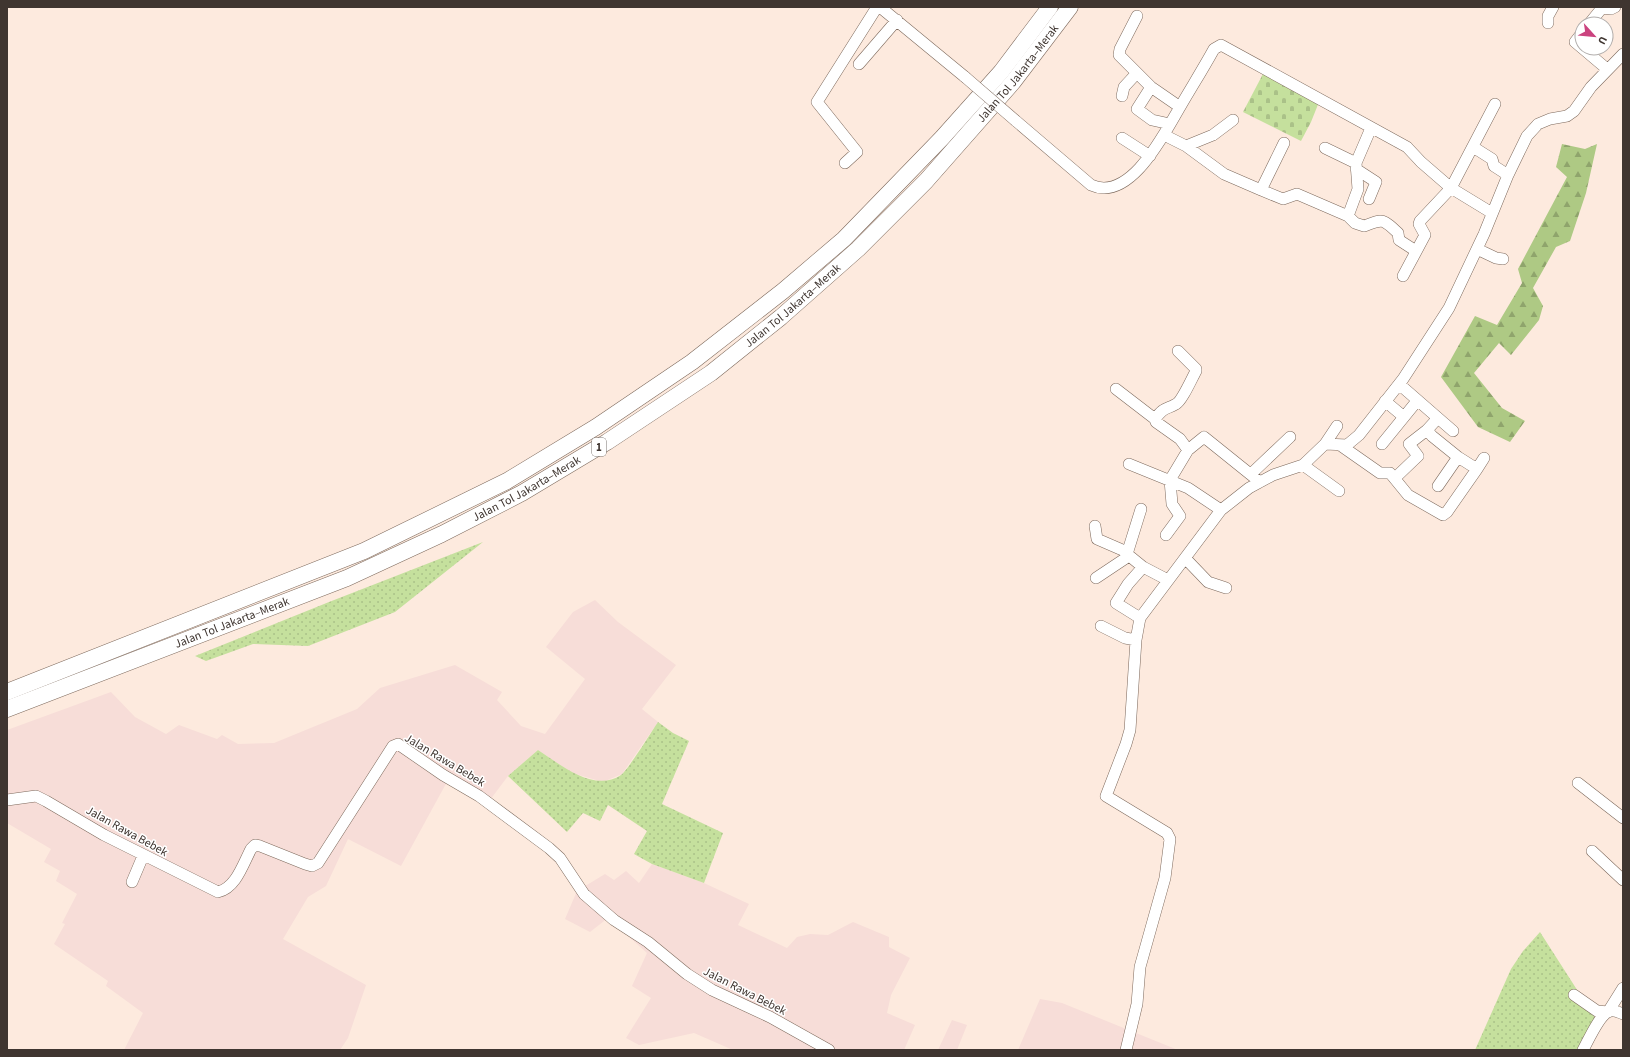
<svg xmlns="http://www.w3.org/2000/svg" width="1630" height="1057" viewBox="0 0 1630 1057" font-family="'Source Sans 3',sans-serif">
	<style>
		.industrial { fill: #f7ddd8 }
		.grass { fill: url(#grass-dots) }
		.forest { fill: url(#forest-firs) }
		.cemetery { fill: url(#cemetery-stones) }
		.lines { fill: none; stroke-linecap: round; stroke-linejoin: round }
		.minor-casing { stroke: #7d695c; stroke-width: 12 }
		.highway-casing { stroke: #7d695c; stroke-width: 17 }
		.minor { stroke: #fff; stroke-width: 11 }
		.highway { stroke: #fff; stroke-width: 16 }
		.minor-bridge-casing { stroke: #7d695c; stroke-width: 12; stroke-linecap: butt }
		.minor-bridge { stroke: #fff; stroke-width: 11 }
		.labels { text-anchor: middle; stroke-width: 3; stroke-linejoin: round; paint-order: stroke }
		.shield { fill: #fff; stroke: #79726e; stroke-width: 1 }
		.shield-label { font-size: 11px; font-weight: bold; fill: #3f3530 }
		.street-label { font-size: 12px; fill: #3f3530; stroke: #fff }
	</style>
	<defs>
		<pattern id="grass-dots" width="8" height="8" patternUnits="userSpaceOnUse"><rect width="8" height="8" fill="#c5e09d"/><path d="M2 2h.1M6 6h.1" fill="none" stroke="#aac188" stroke-width="1.8" stroke-linecap="round"/></pattern>
		<pattern id="forest-firs" width="22" height="20" patternUnits="userSpaceOnUse"><rect width="22" height="20" fill="#aec984"/><path d="M5 1l3.5 6h-7zM16 11l3.5 6h-7z" fill="#8fa46c"/></pattern>
		<pattern id="cemetery-stones" width="16" height="16" patternUnits="userSpaceOnUse"><rect width="16" height="16" fill="#c5e09d"/><path d="M2 7V4a2 2 0 0 1 4 0v3zM10 15v-3a2 2 0 0 1 4 0v3z" fill="#aac188"/></pattern>
	</defs>
	<rect width="100%" height="100%" fill="#fdeade"/>
	<!-- industrial -->
	<path class="industrial" d="M 595,600 L 618,622 L 676,665 L 642,709 L 658,722 L 622,774 L 603,782 L 572,773 L 538,750 L 508,776 L 487,804 L 448,780 L 401,866 L 348,839 L 326,886 L 308,897 L 283,939 L 366,985 L 348,1038 L 340,1050 L 124,1050 L 143,1013 L 106,986 L 108,981 L 54,944 L 65,924 L 62,923 L 77,894 L 56,881 L 60,871 L 44,862 L 51,849 L 7,823 L 7,730 L 111,692 L 135,717 L 166,734 L 179,725 L 217,739 L 222,735 L 238,744 L 274,743 L 357,709 L 380,688 L 455,665 L 502,692 L 497,700 L 521,726 L 545,734 L 585,679 L 546,647 L 573,612 Z
		M 652,864 L 704,883 L 749,904 L 738,925 L 787,948 L 797,937 L 810,934 L 828,935 L 853,922 L 889,937 L 889,947 L 910,958 L 891,995 L 887,1013 L 915,1025 L 904,1050 L 733,1050 L 694,1033 L 639,1045 L 626,1038 L 651,998 L 632,986 L 647,953 L 608,918 L 590,932 L 565,919 L 577,891 L 605,874 L 614,880 L 626,871 L 639,883 Z
		M 1040,999 L 1062,1003 L 1178,1050 L 1018,1050 Z
		M 952,1020 L 967,1025 L 957,1050 L 938,1050 Z"/>
	<!-- grass -->
	<path class="grass" d="M 483,542 L 395,612 L 308,646 L 253,644 L 206,661 L 195,656 L 329,602 Z
		M 658,722 L 673,733 L 689,741 L 662,804 L 723,833 L 704,883 L 652,864 L 634,854 L 647,831 L 608,805 L 600,821 L 583,813 L 567,832 L 508,776 L 538,750 C 561,765 594,793 621,775 C 628,770 652,731 658,722 Z
		M 1540,932 L 1597,1021 L 1579,1050 L 1475,1050 L 1511,969 L 1523,951 Z"/>
	<!-- forest -->
	<path class="forest" d="M 1562,144 L 1585,149 L 1597,144 L 1586,193 L 1570,241 L 1556,247 L 1533,288 L 1543,306 L 1539,320 L 1511,355 L 1499,343 L 1474,373 L 1502,408 L 1525,421 L 1510,442 L 1478,427 L 1441,377 L 1475,316 L 1497,325 L 1522,283 L 1518,269 L 1567,177 L 1556,167 Z"/>
	<!-- cemetery -->
	<path class="cemetery" d="M 1264,72 L 1319,102 L 1311,122 L 1301,141 L 1243,112 Z"/>
	<g class="lines">
		<defs>
			<path id="minor" d="M 880,7 L 965,77
				M 1137,16 L 1120,49 L 1119,55 L 1151,87 L 1180,107
				M 1548,23 L 1548,16 L 1553,7
				M 1589,24 L 1602,8 L 1611,9 L 1615,7
				M 1582,33 L 1575,42 L 1607,69
				M 859,64 L 897,20
				M 1151,87 L 1137,109 L 1152,120 L 1170,124
				M 1122,96 L 1124,87 L 1136,74
				M 1016,121 L 1091,185 C 1130,203 1164,134 1180,107 C 1191,88 1203,69 1214,49 L 1221,45 L 1407,147 L 1421,162 L 1451,188 L 1492,213
				M 1164,135 L 1186,146 L 1213,135 L 1233,120
				M 1122,138 L 1150,156
				M 1186,146 L 1224,174 L 1261,190 L 1284,143
				M 1473,147 L 1492,159 L 1494,166 L 1508,175
				M 1325,148 L 1356,163
				M 845,163 L 857,152 L 817,102 L 877,7
				M 1356,169 L 1376,182 L 1369,199
				M 1261,190 L 1283,199 L 1297,194 L 1348,216 L 1358,189 L 1356,163 L 1371,128
				M 1348,216 L 1355,223 L 1364,226 C 1383,219 1382,218 1398,233 L 1399,240 L 1416,251
				M 1477,249 L 1496,258 L 1503,259
				M 1403,276 L 1425,235 L 1419,224 L 1420,221 L 1451,188 L 1495,104
				M 1178,351 L 1196,369 L 1196,371 C 1192,378 1182,401 1176,404 C 1165,410 1164,407 1155,419 L 1156,422 L 1180,439 L 1188,450 L 1204,437 L 1260,482
				M 1399,384 L 1438,418 L 1427,430 L 1432,436 L 1458,457 L 1438,486
				M 1116,389 L 1155,419
				M 1385,401 L 1404,417
				M 1438,418 L 1453,431
				M 1325,444 L 1337,426
				M 1382,444 L 1417,401
				M 1340,445 L 1380,473 L 1390,473 L 1408,495 L 1443,515 L 1447,512 L 1477,469 L 1458,457
				M 1129,464 L 1188,488 L 1221,510
				M 1303,465 L 1339,491
				M 1477,469 L 1484,458
				M 1251,474 L 1290,437
				M 1395,478 L 1418,456 L 1409,444 L 1427,430
				M 1141,509 L 1127,554 L 1143,567 L 1168,580
				M 1095,526 L 1097,539 L 1127,552
				M 1166,535 L 1180,516 L 1172,504 L 1170,480 L 1188,450
				M 1185,558 L 1208,582 L 1226,588
				M 1096,578 L 1129,556
				M 1140,618 L 1116,603 L 1128,584 L 1143,567
				M 1101,626 L 1125,638 L 1136,640
				M 1578,783 L 1623,818
				M 7,800 L 36,796 L 46,801 L 104,835 L 218,892 C 236,888 243,864 251,849 L 255,845 L 260,846 L 305,864 L 312,866 L 318,863 L 393,746 L 398,744 L 443,775 L 479,796 L 549,848 L 560,858 L 584,894 L 614,920 L 648,942 L 687,974 L 712,990 L 770,1017 L 829,1050
				M 1592,851 L 1623,880
				M 132,882 L 143,856
				M 1574,995 L 1597,1011 L 1608,1012 L 1623,988
				M 1126,1050 L 1137,1004 L 1140,967 L 1165,878 L 1170,839 L 1167,833 L 1106,796 L 1126,744 L 1130,730 L 1136,640 L 1140,618 L 1221,510 L 1249,488 L 1273,475 L 1303,465 L 1325,444 L 1347,445 L 1359,435 L 1403,379 L 1449,308 L 1484,234 L 1508,175 L 1527,136 L 1538,124 L 1550,119 L 1567,116 L 1574,111 L 1591,87 L 1623,54
				M 1583,1050 C 1588,1041 1599,1016 1608,1012 C 1613,1009 1618,1012 1623,1014"/>
			<g id="highway">
				<path d="M 7,692 L 364,551 L 507,481 L 596,427 L 692,362 L 783,291 L 844,239 L 942,138 L 1001,72 L 1050,7"/>
				<path id="s1" d="M 7,709 L 347,578 L 442,534 L 522,493 L 607,442 L 711,373 L 781,317 L 858,249 L 926,181 L 1013,82 L 1070,7"/>
			</g>
		</defs>
		<!-- minor casing -->
		<use href="#minor" class="minor-casing"/>
		<!-- highway casing -->
		<use href="#highway" class="highway-casing"/>
		<!-- minor -->
		<use href="#minor" class="minor"/>
		<!-- highway -->
		<use href="#highway" class="highway"/>
		<defs>
			<path id="minor-bridge" d="M 965,77 L 1016,121"/>
		</defs>
		<!-- minor-bridge casing -->
		<use href="#minor-bridge" class="minor-bridge-casing"/>
		<!-- minor-bridge -->
		<use href="#minor-bridge" class="minor-bridge"/>
	</g>
	<g class="labels">
		<!-- shield labels -->
		<rect class="shield" x="592" y="438" width="14" height="18" rx="3"/>
		<g class="shield-label">
			<text x="599" y="451">1</text>
		</g>
		<!-- street labels -->
		<g class="street-label">
			<text dy="4" stroke="none"><textPath href="#s1" startOffset="1213">Jalan Tol Jakarta–Merak</textPath></text>
			<text dy="4" stroke="none"><textPath href="#s1" startOffset="889">Jalan Tol Jakarta–Merak</textPath></text>
			<text dy="4" stroke="none"><textPath href="#s1" startOffset="565">Jalan Tol Jakarta–Merak</textPath></text>
			<text dy="4" stroke="none"><textPath href="#s1" startOffset="241">Jalan Tol Jakarta–Merak</textPath></text>
			<text transform="translate(445 760) rotate(31)" y="4">Jalan Rawa Bebek</text>
			<text transform="translate(127 831) rotate(29)" y="4">Jalan Rawa Bebek</text>
			<text transform="translate(745 991) rotate(27)" y="4">Jalan Rawa Bebek</text>
		</g>
	</g>
	<!-- border -->
	<rect width="1630" height="1057" fill="none" stroke="#3f3530" stroke-width="16"/>
	<!-- north arrow -->
	<g transform="translate(1594 36) rotate(117)"><circle r="19" fill="#ffffff" stroke="#b2aeac"/>
	<path d="M0-3L7 15L0 10L-7 15Z" fill="#cb437f"/>
	<text y="-6" font-size="11" font-weight="bold" text-anchor="middle" fill="#3f3530">U</text>
	</g>
</svg>
